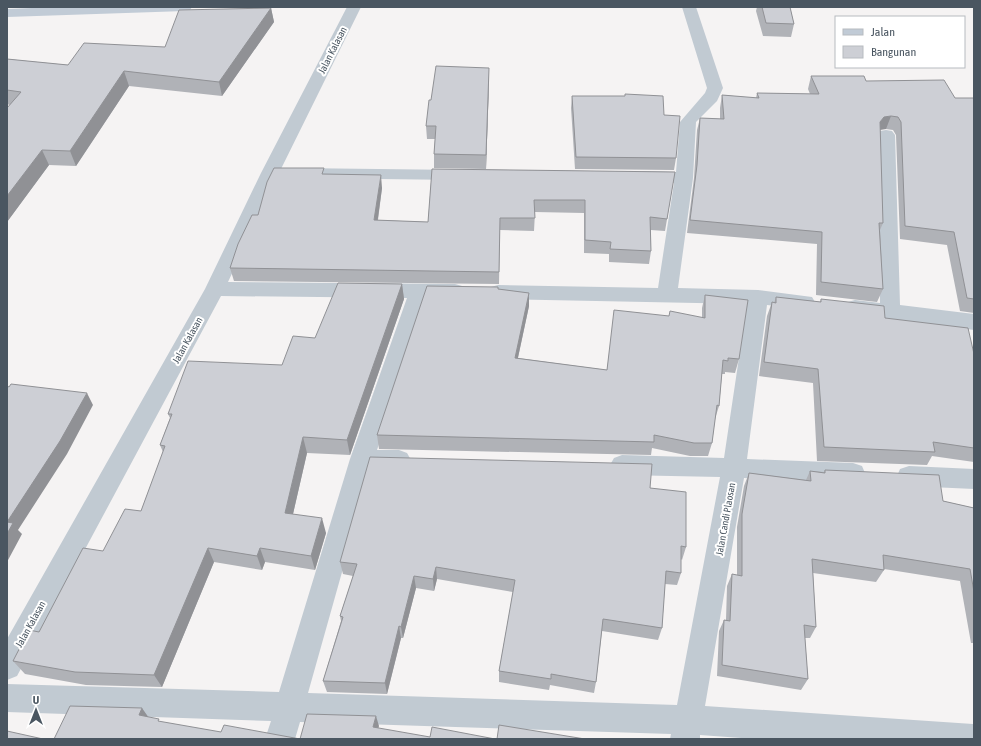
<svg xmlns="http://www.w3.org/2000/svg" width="981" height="746" viewBox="0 0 981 746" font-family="'Asap Condensed',sans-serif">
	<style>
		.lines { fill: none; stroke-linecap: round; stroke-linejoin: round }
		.minor { fill: #c1cad2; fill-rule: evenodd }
		.secondary { fill: #c1cbd6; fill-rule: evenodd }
		.wall { fill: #b0b2b7 }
		.shaded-wall { fill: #909195 }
		.building { fill: #cdcfd5; stroke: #909195 }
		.labels { text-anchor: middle; stroke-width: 4; stroke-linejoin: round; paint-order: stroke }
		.street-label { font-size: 10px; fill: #4a5661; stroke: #fff }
	</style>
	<rect width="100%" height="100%" fill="#f5f3f3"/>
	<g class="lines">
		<!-- minor -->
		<path class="minor" d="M 347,7 L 361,7 L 279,173 L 228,282 L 455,284 L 462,286 L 465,291 L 462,296 L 455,298 L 427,298 L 377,450 L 399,450 L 407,453 L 411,460 L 407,467 L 399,470 L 371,469 L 308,693 L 677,705 L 720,477 L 622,475 L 614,472 L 610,465 L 614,458 L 622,455 L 724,458 L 747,304 L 498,299 L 491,297 L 488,292 L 491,287 L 498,285 L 658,288 L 674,183 L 637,181 L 634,177 L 637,173 L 643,171 L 676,172 L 680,122 L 705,93 L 707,88 L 682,7 L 696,7 L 723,88 L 717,101 L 696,122 L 693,178 L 678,288 L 758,290 L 812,297 L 815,302 L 812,307 L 805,309 L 767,305 L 747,459 L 853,463 L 862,466 L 865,473 L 862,480 L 853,483 L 744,478 L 705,706 L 973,724 L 974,739 L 755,739 L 700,735 L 700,739 L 670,739 L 671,734 L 300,722 L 295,739 L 265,739 L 271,721 L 7,712 L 7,684 L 279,692 L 350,459 L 407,298 L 221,296 L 17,676 L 7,680 L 7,639 L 205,289 L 261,173 Z
			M 886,130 L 892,131 L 895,135 L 900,305 L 974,314 L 974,330 L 855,314 L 848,312 L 845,307 L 848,302 L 855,300 L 880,303 L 877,135 L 880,131 Z
			M 295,168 L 461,170 L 467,171 L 470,175 L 467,179 L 461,180 L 295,178 L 289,177 L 286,173 L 289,169 Z
			M 909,466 L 974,469 L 974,489 L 909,486 L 900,483 L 897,476 L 900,469 Z"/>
		<!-- secondary -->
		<path class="secondary" d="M 56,7 L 192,7 L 190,10 L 185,11 L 7,17 L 7,9 Z"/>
	</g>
	<!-- wall -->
	<path class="wall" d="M 757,7 L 790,7 L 794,24 L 791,37 L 763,36 L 756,11 Z
		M 271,8 L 274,22 L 222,96 L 129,86 L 76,166 L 49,165 L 7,222 L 7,108 L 10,105 L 7,104 L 7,59 L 68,65 L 165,47 Z
		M 811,76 L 866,81 L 955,98 L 974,98 L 974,313 L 960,311 L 947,245 L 900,239 L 896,135 L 893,130 L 886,129 L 880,129 L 883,223 L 880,230 L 883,289 L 877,302 L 816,295 L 817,244 L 687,233 L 694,178 L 697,130 L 700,118 L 720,119 L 720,108 L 722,95 L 756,98 L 757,93 L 810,94 L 808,89 Z
		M 489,81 L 486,169 L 434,168 L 434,154 L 435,139 L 427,139 L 426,126 L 431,100 Z
		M 572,96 L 664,115 L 676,158 L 674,170 L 575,169 L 571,108 Z
		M 432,169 L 675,172 L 665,231 L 651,230 L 651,251 L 649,264 L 609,262 L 609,254 L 584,253 L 584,213 L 535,212 L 534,231 L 500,230 L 499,284 L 234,281 L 230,268 L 258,215 L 325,174 L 382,188 L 378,220 L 428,222 Z
		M 402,284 L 404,299 L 350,455 L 307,453 L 293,514 L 326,533 L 315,570 L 265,562 L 262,570 L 214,562 L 162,687 L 86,685 L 25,674 L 13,661 L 39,632 L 103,551 L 141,511 L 163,452 L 160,445 L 170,418 L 168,414 L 282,365 L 315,338 Z
		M 498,289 L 529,293 L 529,306 L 518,358 L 607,370 L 613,324 L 669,316 L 702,318 L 702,308 L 705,295 L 739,359 L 735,373 L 725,372 L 725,374 L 722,374 L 719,406 L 715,419 L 712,443 L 708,456 L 690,456 L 652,448 L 651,455 L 379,449 L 377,435 Z
		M 776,297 L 820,302 L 821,299 L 885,318 L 974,354 L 974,462 L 932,456 L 927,465 L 817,461 L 813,383 L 759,376 L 767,316 L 772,302 L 774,303 Z
		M 825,470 L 943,501 L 974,508 L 974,643 L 971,643 L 960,581 L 884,569 L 884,570 L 876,582 L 813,573 L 816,627 L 810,638 L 805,638 L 808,679 L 801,690 L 717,676 L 719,631 L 724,620 L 726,620 L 727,586 L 732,574 L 737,575 L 737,527 L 744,486 L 749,473 L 806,480 L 810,471 L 824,472 Z
		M 650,488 L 686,547 L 682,560 L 681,559 L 681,573 L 677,585 L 665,584 L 662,628 L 658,640 L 602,631 L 596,682 L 594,693 L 550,685 L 549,690 L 499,682 L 499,671 L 513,592 L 437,579 L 434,591 L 416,588 L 403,638 L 401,638 L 387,694 L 327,692 L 323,681 L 341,621 L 340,616 L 353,576 L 343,574 L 340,562 Z"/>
	<!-- shaded-wall -->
	<path class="shaded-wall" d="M 271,8 L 274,22 L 222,96 L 219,82 Z
		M 489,68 L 489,81 L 486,169 L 486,155 Z
		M 124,71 L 129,86 L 76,166 L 70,151 Z
		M 891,116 L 886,129 L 880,130 L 880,122 L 884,117 Z
		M 42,150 L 49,165 L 7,222 L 7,196 Z
		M 381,175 L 382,188 L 376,232 L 374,220 Z
		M 402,284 L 404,299 L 350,455 L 347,440 Z
		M 529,293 L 529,306 L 515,371 L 515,358 Z
		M 87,393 L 93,405 L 67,454 L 18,530 L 22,534 L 7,562 L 7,522 Z
		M 303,437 L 307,453 L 290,527 L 285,513 Z
		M 322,518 L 326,533 L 315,570 L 311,556 Z
		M 208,548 L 214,562 L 162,687 L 154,675 Z
		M 260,548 L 265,562 L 262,570 L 257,556 Z
		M 436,567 L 437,579 L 434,591 L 433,579 Z
		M 414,576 L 416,588 L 403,638 L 401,627 Z
		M 399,626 L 401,638 L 387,694 L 385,683 Z
		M 142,708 L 149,718 L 139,715 Z
		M 376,716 L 379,726 L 376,737 L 373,727 Z"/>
	<!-- building -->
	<path class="building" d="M 762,7 L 790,7 L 794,24 L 766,23 Z
		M 271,8 L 219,82 L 124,71 L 70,151 L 42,150 L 7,196 L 7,108 L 21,92 L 7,90 L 7,59 L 68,65 L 84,43 L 165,47 L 179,10 Z
		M 436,66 L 489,68 L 486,155 L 434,154 L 436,126 L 426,126 L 429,100 L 431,100 Z
		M 811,76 L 864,76 L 866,81 L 944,80 L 955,98 L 974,98 L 974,299 L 967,298 L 954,232 L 905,226 L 901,122 L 898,117 L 891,116 L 884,117 L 880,122 L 883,223 L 879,223 L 883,289 L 821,282 L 822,232 L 690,220 L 697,165 L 700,118 L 724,119 L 722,95 L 759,98 L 757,93 L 819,94 Z
		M 625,94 L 663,96 L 664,115 L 680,116 L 676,158 L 576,157 L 572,96 L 625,96 Z
		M 274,168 L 324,168 L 322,174 L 381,175 L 374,220 L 428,222 L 432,169 L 675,172 L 667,219 L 650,217 L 651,251 L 610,249 L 611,242 L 585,240 L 585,200 L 534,200 L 535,218 L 500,218 L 499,272 L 230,268 L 238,244 L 252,215 L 258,215 L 267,182 Z
		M 338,283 L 402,284 L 347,440 L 303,437 L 285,513 L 322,518 L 311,556 L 260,548 L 257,556 L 208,548 L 154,675 L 75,672 L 13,661 L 29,630 L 39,632 L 83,548 L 103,551 L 125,509 L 141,511 L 165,446 L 160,445 L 172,414 L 168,414 L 188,361 L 282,365 L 293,336 L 315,338 Z
		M 427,286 L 498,287 L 498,289 L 529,293 L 515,358 L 607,370 L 614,310 L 669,316 L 670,311 L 705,318 L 705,295 L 748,300 L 739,359 L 728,358 L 728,361 L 723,360 L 719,406 L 717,405 L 712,443 L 694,443 L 654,435 L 654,442 L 377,435 Z
		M 776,297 L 821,302 L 821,299 L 884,306 L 885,318 L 968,328 L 974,354 L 974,448 L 933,442 L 935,452 L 824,447 L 818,369 L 764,362 L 772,302 L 776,303 Z
		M 11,384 L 87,393 L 60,441 L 7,522 L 7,386 L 9,387 Z
		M 370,457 L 652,464 L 650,488 L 686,492 L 686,547 L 681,546 L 681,573 L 666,571 L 662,628 L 603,619 L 596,682 L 551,674 L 551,679 L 499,671 L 515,580 L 436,567 L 433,579 L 414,576 L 401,627 L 399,626 L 385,683 L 323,681 L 343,617 L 340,616 L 357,564 L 340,562 Z
		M 825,470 L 939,475 L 943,501 L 974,508 L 974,592 L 970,569 L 883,555 L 884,570 L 812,559 L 816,627 L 804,625 L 808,679 L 722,665 L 724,620 L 730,621 L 732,574 L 742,576 L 742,514 L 749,473 L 811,481 L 810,471 L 825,473 Z
		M 7,522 L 13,523 L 7,534 Z
		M 70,706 L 142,708 L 139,715 L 159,719 L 158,721 L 221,732 L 224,725 L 300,739 L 307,714 L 376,716 L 373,727 L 430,737 L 432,727 L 495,739 L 54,739 Z
		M 499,725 L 585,739 L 497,739 Z
		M 7,731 L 43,739 L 7,739 Z"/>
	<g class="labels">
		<!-- street labels -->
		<g class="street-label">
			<text transform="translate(332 50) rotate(-63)" y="4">Jalan Kalasan</text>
			<text transform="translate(187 340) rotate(-61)" y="4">Jalan Kalasan</text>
			<text transform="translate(725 519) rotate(-80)" y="4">Jalan Candi Plaosan</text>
			<text transform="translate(30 624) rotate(-61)" y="4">Jalan Kalasan</text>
		</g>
	</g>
	<!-- border -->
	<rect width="981" height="746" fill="none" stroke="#4a5661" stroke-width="16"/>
	<!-- legend -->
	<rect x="835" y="16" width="130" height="52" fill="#ffffff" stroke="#b7bbc0"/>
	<rect x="843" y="29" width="20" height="6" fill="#c1cbd6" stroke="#b7bbc0"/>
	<text x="871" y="36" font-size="12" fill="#4a5661">Jalan</text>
	<rect x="843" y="46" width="20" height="12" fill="#cdcfd5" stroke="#b7bbc0"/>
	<text x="871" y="56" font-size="12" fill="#4a5661">Bangunan</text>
	<!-- north arrow -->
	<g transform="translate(36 710)" stroke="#ffffff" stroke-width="3" paint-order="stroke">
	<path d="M0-3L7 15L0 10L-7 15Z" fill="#4a5661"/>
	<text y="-6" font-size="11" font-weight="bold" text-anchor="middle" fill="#4a5661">U</text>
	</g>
</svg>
